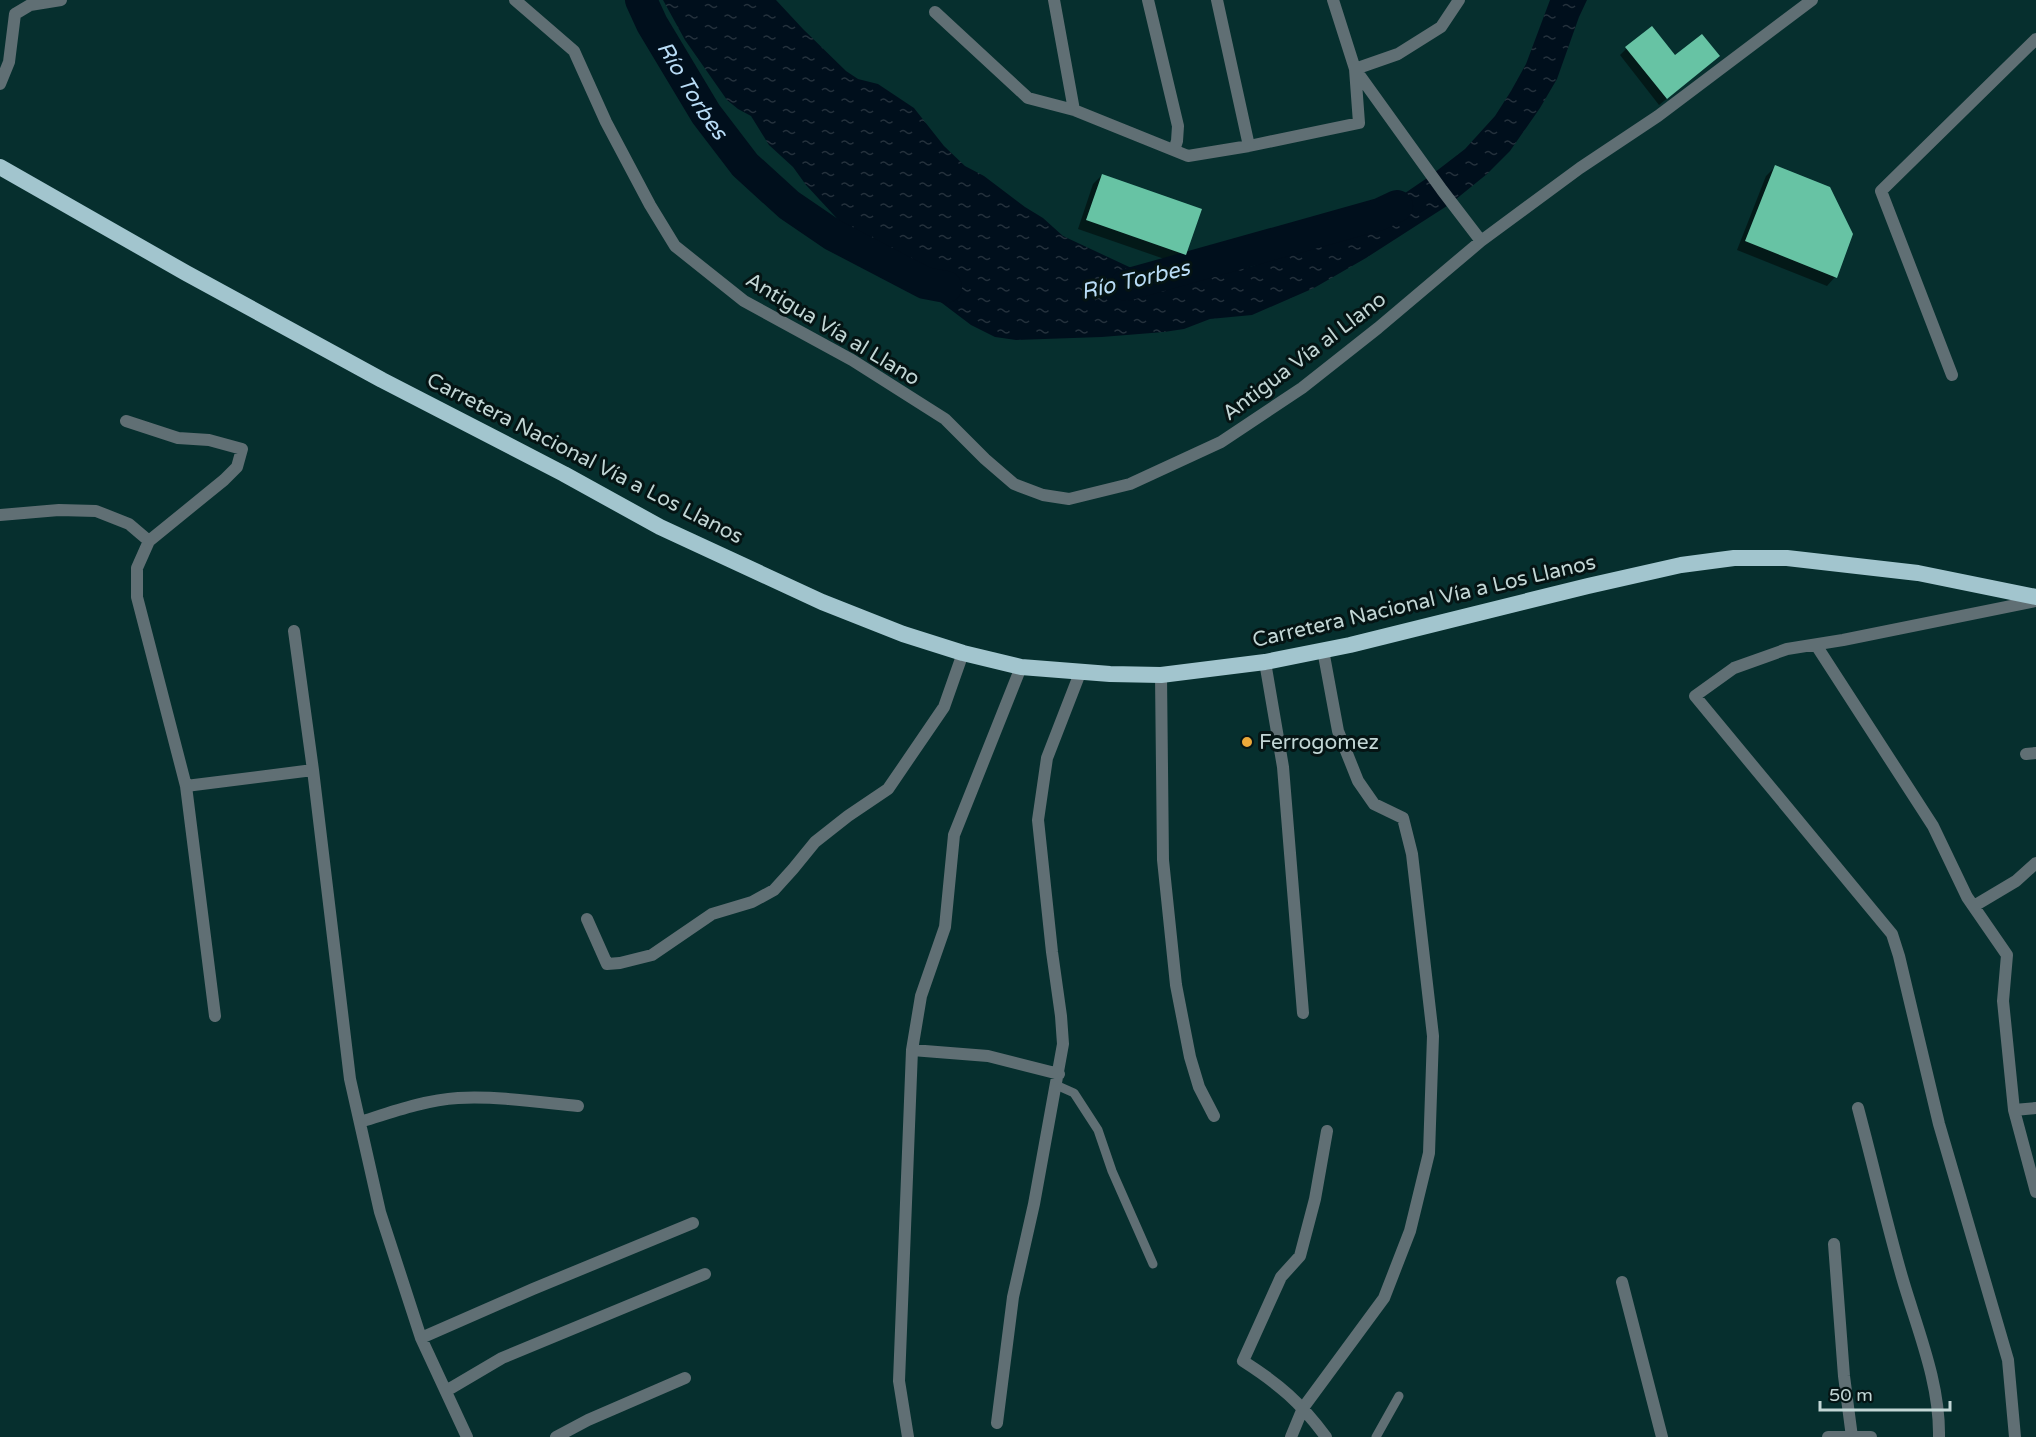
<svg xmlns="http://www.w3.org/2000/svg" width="2036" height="1437" viewBox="0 0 2036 1437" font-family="'Varela Round',sans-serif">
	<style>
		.water { fill: url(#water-ripples) }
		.shadow { fill: #0007 }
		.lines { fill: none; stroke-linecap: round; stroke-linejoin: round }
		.river { stroke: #000f1c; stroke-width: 32 }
		.building { fill: #67c3a4 }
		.service { stroke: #606f74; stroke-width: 9 }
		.minor { stroke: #606f74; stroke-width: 12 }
		.trunk { stroke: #a2c5ce; stroke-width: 16 }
		.poi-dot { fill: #eca93a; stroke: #051414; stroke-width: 2 }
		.labels { text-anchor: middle; stroke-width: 6; stroke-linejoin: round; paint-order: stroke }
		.street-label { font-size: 21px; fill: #c2d6d5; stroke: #051414 }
		.poi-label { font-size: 21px; fill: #c2d6d5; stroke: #051414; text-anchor: start }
		.water-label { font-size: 22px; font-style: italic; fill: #b8dcf6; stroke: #051414 }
	</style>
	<defs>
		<pattern id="water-ripples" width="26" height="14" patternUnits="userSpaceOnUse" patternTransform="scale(1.5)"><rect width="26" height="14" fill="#000f1c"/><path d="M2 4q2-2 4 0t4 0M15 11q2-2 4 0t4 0" fill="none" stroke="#24313c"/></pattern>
	</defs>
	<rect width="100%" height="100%" fill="#062f2e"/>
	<!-- water -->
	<path class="water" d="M 663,0 L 776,0 L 803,29 L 846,71 L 858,79 L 878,84 L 914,108 L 944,146 L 965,166 L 984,176 L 1025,207 L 1043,218 L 1063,236 L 1140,272 L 1208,276 L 1253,266 L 1328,237 L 1344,226 L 1389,204 L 1430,176 L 1465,149 L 1495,116 L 1511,91 L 1526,64 L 1550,0 L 1587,0 L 1579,17 L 1557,79 L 1540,108 L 1510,151 L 1487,174 L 1450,204 L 1366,258 L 1314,288 L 1252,315 L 1210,319 L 1184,329 L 1164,332 L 1102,337 L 1016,340 L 995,337 L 971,325 L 922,288 L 876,245 L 844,226 L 806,185 L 793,167 L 769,145 L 751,116 L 738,109 L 727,100 L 685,40 Z"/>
	<!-- shadow -->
	<path class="shadow" d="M 1626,49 L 1675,57 L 1711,63 L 1659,105 L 1620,55 Z
		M 1775,167 L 1835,277 L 1827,286 L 1737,250 L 1766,176 Z
		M 1102,175 L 1185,254 L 1176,263 L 1078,229 L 1093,184 Z"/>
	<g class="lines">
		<!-- river -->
		<g class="river">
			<path id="s1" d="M 641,0 L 652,24 L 706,114 L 745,165 L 789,205 L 833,235 L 925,283 L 946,287"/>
			<path d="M 1126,285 L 1380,214 L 1397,206"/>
		</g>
	</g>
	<!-- building -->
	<path class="building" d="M 1652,26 L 1675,55 L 1702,34 L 1720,56 L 1667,99 L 1625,47 Z
		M 1775,165 L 1830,187 L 1853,234 L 1837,278 L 1745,241 Z
		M 1102,174 L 1202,209 L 1186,255 L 1086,220 Z"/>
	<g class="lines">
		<!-- service -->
		<path class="service" d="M 1056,1085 L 1074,1093 L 1098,1130 L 1112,1171 L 1153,1264
			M 1376,1437 L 1399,1396"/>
		<!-- minor -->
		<path class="minor" d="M 515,0 L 574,51 L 606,122 L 650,205 L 675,246 L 744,301 L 852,360 L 945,419 L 985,459 L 1014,484 L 1043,495 L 1069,499 L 1130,484 L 1221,442 L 1302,388 L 1378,328 L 1481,241 L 1580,168 L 1658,116 L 1812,0
			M 1054,0 L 1074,110
			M 1148,0 L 1178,126 L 1177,141 L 1174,150
			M 1217,0 L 1249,146
			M 1459,0 L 1441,27 L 1398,54 L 1355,69 L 1442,190 L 1481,241
			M 935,12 L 1028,98 L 1074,110 L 1188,156 L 1249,146 L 1359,123 L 1355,69 L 1333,0
			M 0,84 L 9,62 L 15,14 L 30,5 L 61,0
			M 1952,375 L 1881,191 L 2036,39
			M 126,421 L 178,438 L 209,440 L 242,449 L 237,467 L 224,480 L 149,541 L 137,568 L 137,597 L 186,786 L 215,1016
			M 0,515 L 59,510 L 96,511 L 129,524 L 149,541
			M 294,631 L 313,770 L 350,1079 L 380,1212 L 421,1338 L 467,1437
			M 1816,645 L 1933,826 L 1967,897 L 2007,955 L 2003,1001 L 2014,1110 L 2036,1192
			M 1265,662 L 1283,767 L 1303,1013
			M 1161,675 L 1163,860 L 1176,985 L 1190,1057 L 1199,1087 L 1214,1116
			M 2026,754 L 2036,753
			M 186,786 L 313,770
			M 1974,906 L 2016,881 L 2036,863
			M 587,919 L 607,964 L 620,963 L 652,955 L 712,914 L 752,902 L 774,890 L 793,869 L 815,842 L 848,816 L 888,789 L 944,707 L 963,653
			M 912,1050 L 988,1056 L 1059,1074
			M 1858,1108 C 1873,1164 1886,1221 1902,1277 C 1917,1329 1940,1382 1939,1437
			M 2014,1110 L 2036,1108
			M 360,1122 C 392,1112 425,1100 458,1098 C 498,1096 538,1102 578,1106
			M 1834,1244 L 1844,1376 L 1852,1437
			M 1622,1282 L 1662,1437
			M 421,1338 L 533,1289 L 693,1223
			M 446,1391 L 502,1358 L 705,1274
			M 997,1423 L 1013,1297 L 1034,1204 L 1063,1044 L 1061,1016 L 1052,952 L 1038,820 L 1047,758 L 1080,673
			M 556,1437 L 588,1420 L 685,1378
			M 908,1437 L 899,1381 L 912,1050 L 921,996 L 945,927 L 954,835 L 1021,667
			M 1291,1437 L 1303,1408 L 1384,1298 L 1410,1231 L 1429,1153 L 1433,1036 L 1412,854 L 1403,818 L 1374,804 L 1358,781 L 1338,731 L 1323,650
			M 1326,1437 C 1301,1403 1279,1384 1243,1361 L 1281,1277 L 1300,1256 L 1315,1199 L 1327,1131
			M 1828,1437 L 1871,1437
			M 2015,1437 L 2008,1360 L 1939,1124 L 1899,956 L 1892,934 L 1695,696 L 1734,668 L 1787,649 L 1843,640 L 2036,601"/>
		<!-- trunk -->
		<path class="trunk" d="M 0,167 L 186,273 L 382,380 L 564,474 L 660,527 L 822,602 L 903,634 L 963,653 L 1021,667 L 1110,674 L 1161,675 L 1265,662 L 1350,645 L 1588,586 L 1681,565 L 1734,558 L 1787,558 L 1918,573 L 2036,597"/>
	</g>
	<!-- markers -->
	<circle class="poi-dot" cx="1247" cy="742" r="6"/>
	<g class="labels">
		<!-- street labels -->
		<g class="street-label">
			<text transform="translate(833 329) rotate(31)" y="7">Antigua Vía al Llano</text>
			<text transform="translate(1304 356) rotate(-37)" y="7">Antigua Vía al Llano</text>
			<text transform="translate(585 458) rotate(27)" y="7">Carretera Nacional Vía a Los Llanos</text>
			<text transform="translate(1424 601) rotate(-13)" y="7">Carretera Nacional Vía a Los Llanos</text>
		</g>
		<!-- poi labels -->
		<g class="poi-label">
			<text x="1259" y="749">Ferrogomez</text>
		</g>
		<!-- water labels -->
		<g class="water-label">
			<text dy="8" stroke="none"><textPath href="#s1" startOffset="104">Río Torbes</textPath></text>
			<text transform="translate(1135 279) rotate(-13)" y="8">Río Torbes</text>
		</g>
	</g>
	<!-- scale -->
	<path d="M1820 1401v9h130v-9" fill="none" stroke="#c2d6d5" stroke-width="3"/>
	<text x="1829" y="1401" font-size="18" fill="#c2d6d5" stroke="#051414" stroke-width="4.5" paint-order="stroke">50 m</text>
</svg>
